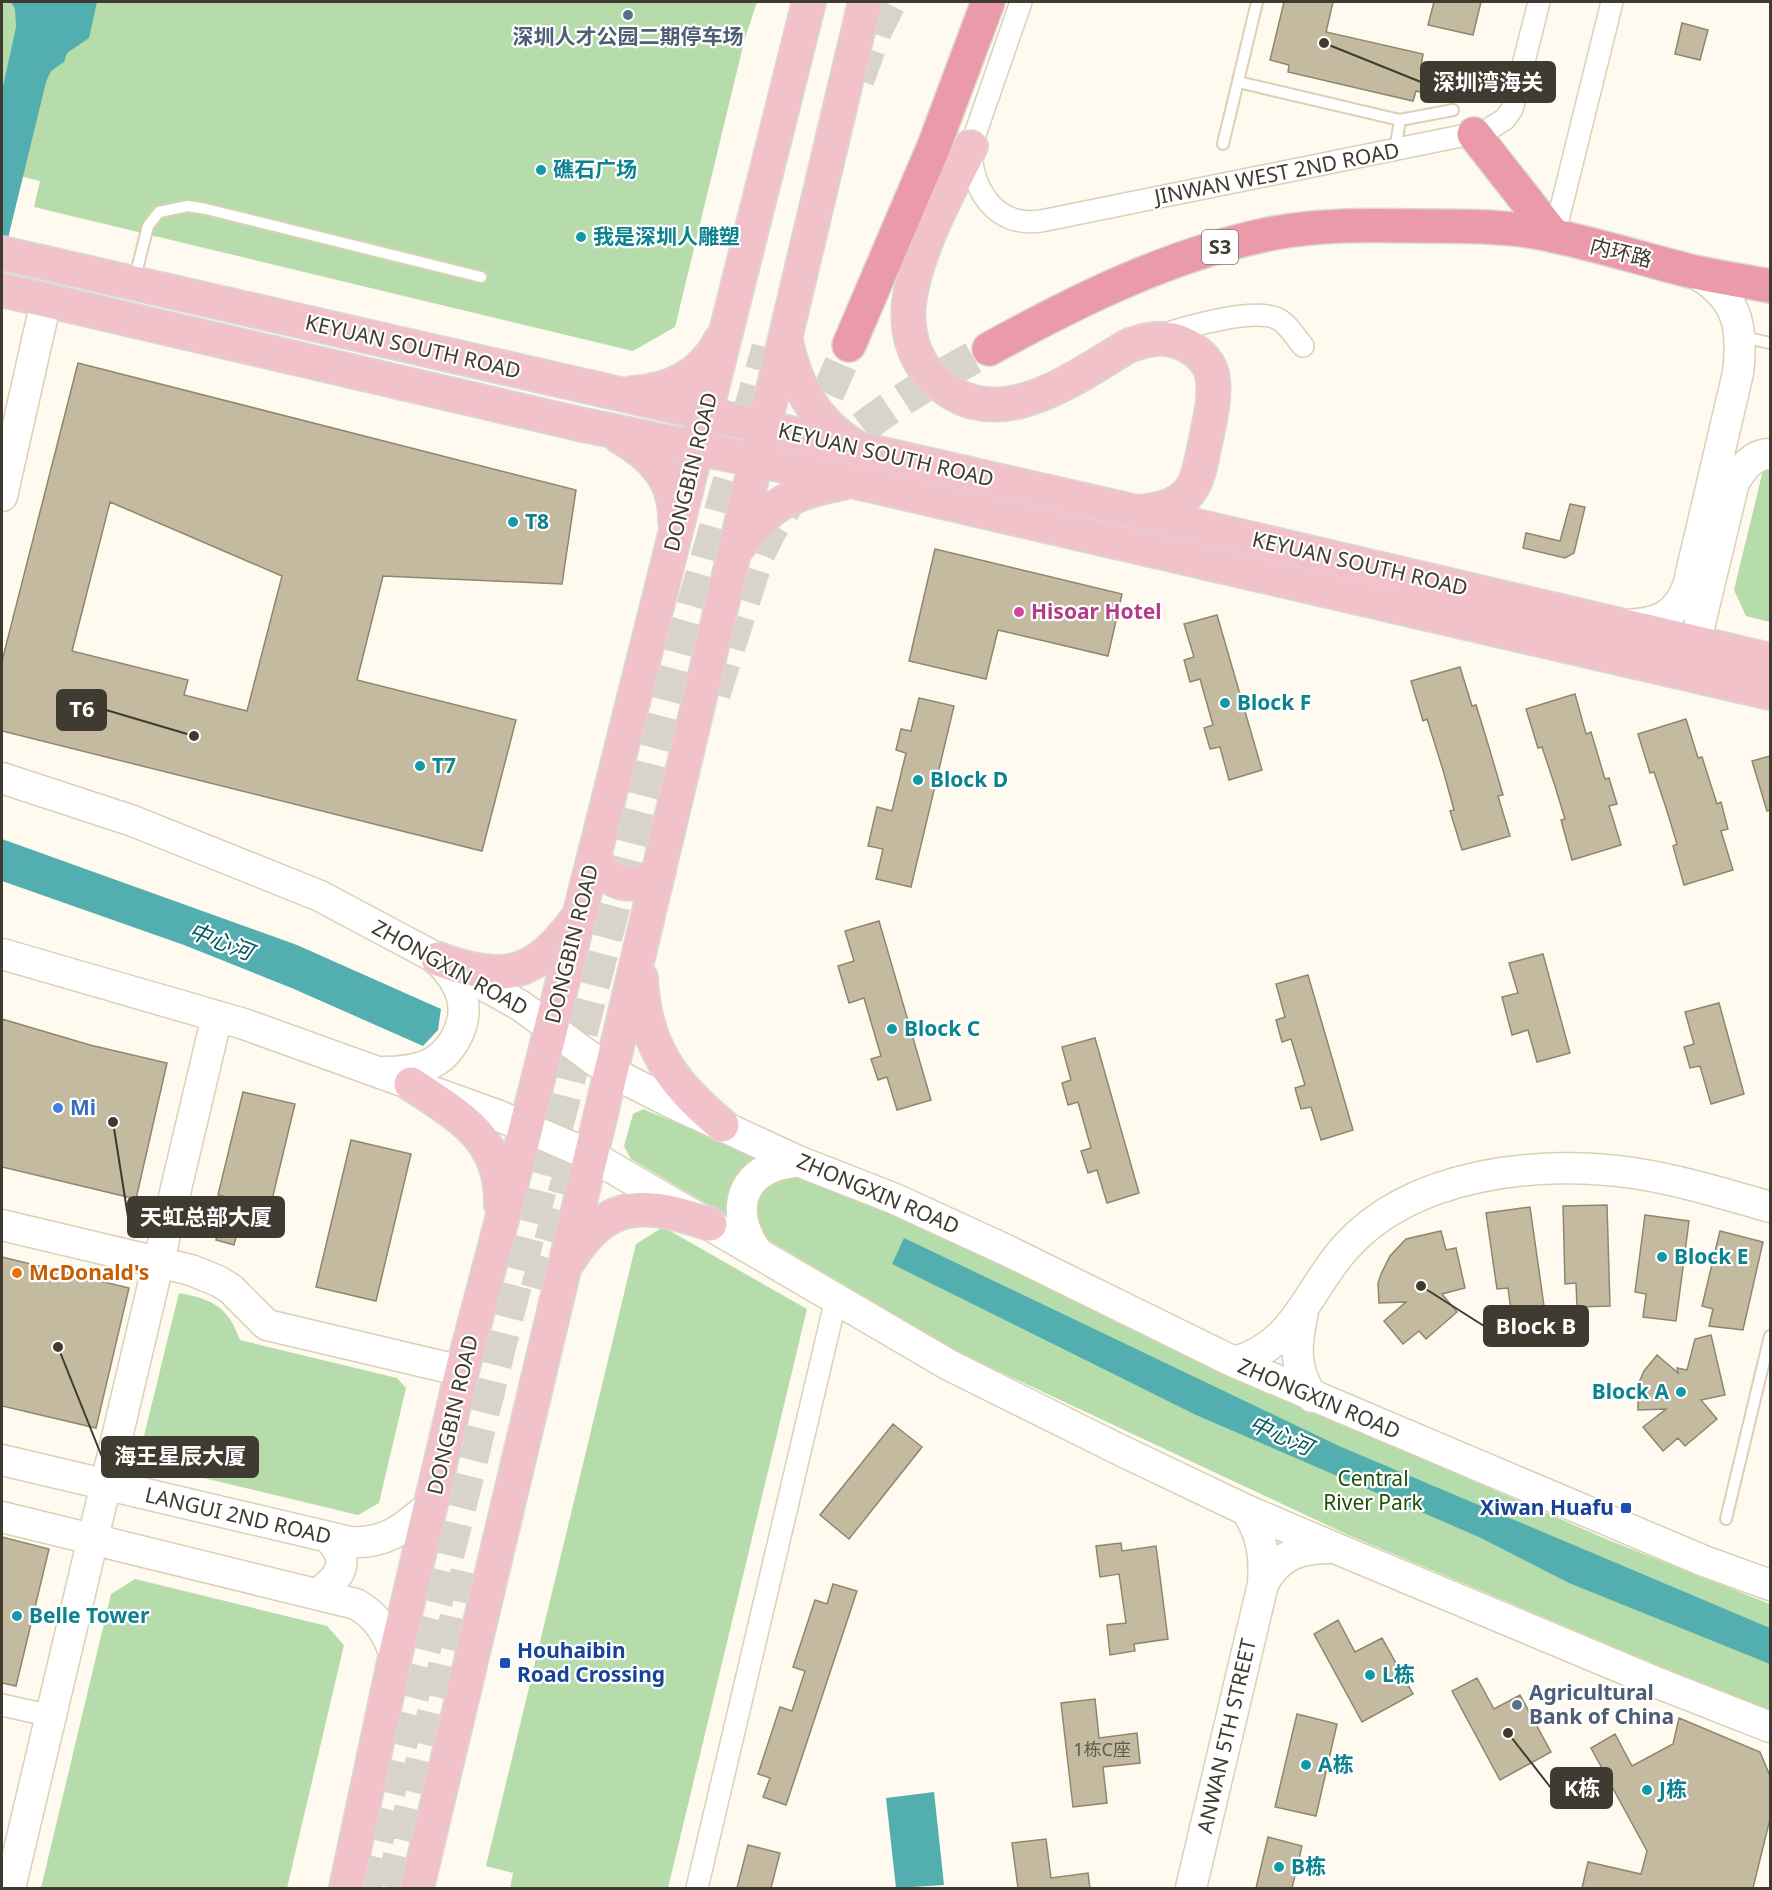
<svg xmlns="http://www.w3.org/2000/svg" width="1772" height="1890" viewBox="0 0 1772 1890" font-family="'Noto Sans','Noto Sans SC',sans-serif">
	<style>
		.green { fill: #b6dcab }
		.water { fill: #53afaf }
		.building { fill: #c3ba9f; stroke: #8f876d; stroke-width: 1.5; fill-rule: evenodd }
		.lines { fill: none; stroke-linecap: round; stroke-linejoin: round }
		.highway-tunnel { stroke: #d8d4c9; stroke-width: 33; stroke-dasharray: 33 16; stroke-linecap: butt }
		.lane-casing { stroke: #dad1b5; stroke-width: 14 }
		.street-casing { stroke: #dad1b5; stroke-width: 24 }
		.secondary-casing { stroke: #dad1b5; stroke-width: 33 }
		.primary-casing { stroke: #d9d8d6; stroke-width: 36 }
		.highway-casing { stroke: #d9d8d6; stroke-width: 36 }
		.lane { stroke: #fff; stroke-width: 10 }
		.street { stroke: #fff; stroke-width: 21 }
		.secondary { stroke: #fff; stroke-width: 30 }
		.primary { stroke: #f2c2cb; stroke-width: 33 }
		.highway { stroke: #ea9aa8; stroke-width: 33 }
		.service-dot { fill: #5c6f8a; stroke: #fff; stroke-width: 2 }
		.culture-dot { fill: #0f9aa8; stroke: #fff; stroke-width: 2 }
		.hotel-dot { fill: #d1479c; stroke: #fff; stroke-width: 2 }
		.shop-dot { fill: #3f7fe0; stroke: #fff; stroke-width: 2 }
		.food-dot { fill: #e8710a; stroke: #fff; stroke-width: 2 }
		.transit-dot { fill: #1a4fb4; stroke: #fff; stroke-width: 2 }
		.labels { text-anchor: middle; stroke-width: 4.5; stroke-linejoin: round; paint-order: stroke }
		.number-label { font-size: 18px; fill: #605b4c }
		.shield { fill: #fff; stroke: #79766e; stroke-width: 1.5 }
		.shield-label { font-size: 20px; font-weight: bold; fill: #3f3b30 }
		.service-label { font-size: 21px; font-weight: bold; fill: #4e5e75; stroke: #fff }
		.culture-label { font-size: 21px; font-weight: bold; fill: #0d838f; stroke: #fff; text-anchor: start }
		.street-label { font-size: 21px; fill: #3f3b30; stroke: #fff }
		.hotel-label { font-size: 21px; font-weight: bold; fill: #b23c85; stroke: #fff; text-anchor: start }
		.shop-label { font-size: 21px; font-weight: bold; fill: #366cbe; stroke: #fff; text-anchor: start }
		.food-label { font-size: 21px; font-weight: bold; fill: #c56008; stroke: #fff; text-anchor: start }
		.park-label { font-size: 21px; fill: #1c5103; stroke: #fff }
		.transit-label { font-size: 21px; font-weight: bold; fill: #164399; stroke: #fff; text-anchor: end }
		.water-label { font-size: 22px; font-style: italic; fill: #025859; stroke: #fff }
		.leader { fill: none; stroke: #3f3b30; stroke-width: 2 }
		.callout-dot { fill: #3f3b30; stroke: #fff; stroke-width: 2 }
		.callout { fill: #3f3b30; stroke: #3f3b30; stroke-width: 2 }
		.callout-label { font-size: 22px; text-anchor: middle; font-weight: bold; fill: #fff }
	</style>
	<rect width="100%" height="100%" fill="#fefaef"/>
	<!-- green -->
	<path class="green" d="M 2,2 L 757,2 L 745,38 L 675,327 L 633,351 L 34,207 L 40,181 L 2,172 Z
		M 1770,467 L 1770,622 L 1746,616 L 1734,590 L 1763,470 Z
		M 643,1109 L 904,1218 L 1066,1293 L 1259,1387 L 1606,1539 L 1770,1604 L 1770,1710 L 1674,1672 L 1346,1534 L 960,1353 L 631,1159 L 624,1146 L 633,1114 Z
		M 663,1227 L 807,1309 L 668,1888 L 510,1888 L 513,1873 L 486,1866 L 636,1244 Z
		M 179,1293 C 213,1299 228,1307 240,1340 L 397,1378 L 406,1388 L 379,1503 L 358,1515 L 149,1465 L 142,1444 Z
		M 135,1579 L 327,1626 L 344,1645 L 287,1888 L 41,1888 L 111,1594 Z"/>
	<!-- water -->
	<path class="water" d="M 11,2 L 97,2 L 89,38 L 67,53 L 64,62 L 51,71 L 46,82 L 2,263 L 2,91 L 16,27 L 15,9 Z
		M 2,839 L 297,945 L 441,1009 L 438,1030 L 423,1046 L 294,989 L 184,945 L 2,881 Z
		M 904,1238 L 1339,1446 L 1770,1628 L 1770,1664 L 1569,1583 L 1479,1537 L 1196,1415 L 892,1264 Z
		M 934,1792 L 944,1885 L 896,1888 L 886,1798 Z"/>
	<!-- building -->
	<path class="building" d="M 1284,2 L 1333,2 L 1326,32 L 1423,54 L 1421,67 L 1441,71 L 1435,96 L 1416,91 L 1413,101 L 1288,72 L 1289,65 L 1270,60 Z
		M 1434,2 L 1481,2 L 1473,35 L 1428,25 Z
		M 1682,23 L 1708,30 L 1700,60 L 1675,54 Z
		M 78,363 L 576,490 L 562,584 L 383,576 L 357,680 L 516,720 L 482,851 L 2,731 L 2,661 ZM 110,502 L 282,576 L 247,711 L 184,695 L 188,680 L 72,651 Z
		M 1570,504 L 1585,507 L 1574,553 L 1565,558 L 1523,548 L 1526,533 L 1560,541 Z
		M 935,549 L 1122,594 L 1108,656 L 998,630 L 986,679 L 909,661 Z
		M 1217,615 L 1262,770 L 1229,780 L 1220,747 L 1210,749 L 1204,728 L 1213,725 L 1200,679 L 1190,682 L 1184,660 L 1194,657 L 1184,624 Z
		M 1460,667 L 1472,706 L 1476,705 L 1488,744 L 1503,795 L 1498,796 L 1510,836 L 1462,850 L 1450,811 L 1454,810 L 1443,770 L 1427,719 L 1423,721 L 1411,681 Z
		M 1575,694 L 1586,734 L 1591,732 L 1605,779 L 1609,778 L 1617,804 L 1609,806 L 1621,845 L 1572,860 L 1561,820 L 1565,819 L 1555,786 L 1542,747 L 1538,748 L 1526,709 Z
		M 919,698 L 954,706 L 911,887 L 876,879 L 883,849 L 868,846 L 877,807 L 892,811 L 906,753 L 896,750 L 901,729 L 911,731 Z
		M 1686,719 L 1698,758 L 1702,757 L 1717,804 L 1721,802 L 1728,829 L 1721,831 L 1733,870 L 1684,885 L 1673,846 L 1677,844 L 1667,811 L 1654,772 L 1650,773 L 1638,734 Z
		M 1770,756 L 1770,810 L 1767,811 L 1752,761 Z
		M 879,921 L 931,1100 L 897,1110 L 887,1077 L 878,1080 L 871,1059 L 881,1056 L 864,998 L 849,1003 L 838,966 L 854,961 L 845,931 Z
		M 1543,954 L 1570,1053 L 1537,1062 L 1528,1030 L 1512,1035 L 1502,997 L 1518,993 L 1509,963 Z
		M 1308,975 L 1353,1130 L 1321,1140 L 1311,1107 L 1301,1109 L 1295,1088 L 1305,1085 L 1291,1039 L 1282,1042 L 1276,1020 L 1285,1017 L 1276,984 Z
		M 1719,1003 L 1744,1094 L 1711,1104 L 1700,1066 L 1690,1068 L 1684,1047 L 1694,1044 L 1685,1012 Z
		M 2,1019 L 90,1045 L 167,1063 L 136,1199 L 2,1167 Z
		M 1095,1038 L 1139,1193 L 1107,1203 L 1097,1170 L 1088,1173 L 1081,1151 L 1091,1148 L 1078,1102 L 1068,1105 L 1062,1083 L 1071,1080 L 1062,1047 Z
		M 243,1092 L 295,1104 L 270,1208 L 245,1202 L 234,1245 L 216,1240 L 227,1197 L 218,1195 Z
		M 351,1140 L 411,1154 L 376,1301 L 316,1287 Z
		M 1607,1205 L 1610,1306 L 1577,1307 L 1576,1283 L 1565,1284 L 1563,1206 Z
		M 1530,1207 L 1544,1306 L 1511,1311 L 1508,1288 L 1497,1289 L 1486,1213 Z
		M 1645,1215 L 1689,1221 L 1676,1321 L 1643,1317 L 1646,1294 L 1635,1292 Z
		M 1441,1231 L 1446,1250 L 1456,1248 L 1465,1288 L 1442,1294 L 1457,1312 L 1426,1339 L 1419,1331 L 1403,1344 L 1384,1321 L 1406,1302 L 1379,1303 L 1378,1283 L 1381,1274 L 1390,1256 L 1406,1239 Z
		M 1720,1231 L 1763,1242 L 1743,1330 L 1709,1326 L 1713,1309 L 1702,1306 Z
		M 2,1257 L 129,1288 L 96,1428 L 2,1406 Z
		M 1711,1335 L 1725,1395 L 1701,1400 L 1717,1419 L 1685,1446 L 1678,1438 L 1663,1451 L 1643,1427 L 1666,1409 L 1638,1410 L 1638,1390 L 1640,1380 L 1644,1371 L 1657,1355 L 1678,1373 L 1677,1368 L 1687,1370 L 1695,1339 Z
		M 893,1424 L 922,1447 L 849,1539 L 820,1515 Z
		M 2,1537 L 49,1549 L 16,1686 L 2,1683 Z
		M 1121,1543 L 1122,1551 L 1156,1546 L 1168,1639 L 1134,1644 L 1135,1651 L 1110,1655 L 1107,1625 L 1126,1623 L 1119,1574 L 1100,1577 L 1096,1546 Z
		M 833,1584 L 857,1591 L 786,1805 L 763,1797 L 770,1778 L 758,1774 L 780,1707 L 792,1711 L 805,1671 L 793,1667 L 815,1600 L 827,1604 Z
		M 1338,1620 L 1355,1652 L 1382,1638 L 1413,1694 L 1362,1722 L 1314,1634 Z
		M 1477,1678 L 1494,1709 L 1520,1695 L 1551,1752 L 1500,1780 L 1452,1691 Z
		M 1095,1699 L 1099,1738 L 1137,1733 L 1140,1763 L 1103,1767 L 1107,1803 L 1073,1807 L 1061,1703 Z
		M 1297,1714 L 1337,1724 L 1316,1816 L 1275,1807 Z
		M 1679,1718 L 1760,1752 L 1770,1776 L 1770,1819 L 1753,1888 L 1582,1888 L 1588,1862 L 1641,1874 L 1647,1851 L 1591,1748 L 1615,1734 L 1632,1766 L 1673,1744 Z
		M 1268,1837 L 1302,1846 L 1292,1888 L 1256,1888 Z
		M 1046,1839 L 1051,1878 L 1088,1873 L 1090,1888 L 1018,1888 L 1012,1843 Z
		M 748,1845 L 780,1853 L 771,1888 L 737,1888 Z"/>
	<g class="lines">
		<!-- highway-tunnel -->
		<path class="highway-tunnel" d="M 858,80 L 875,32 L 890,2
			M 808,439 L 849,345
			M 825,459 C 874,414 932,380 989,349
			M 714,694 L 759,553 L 769,533 L 790,500
			M 537,1289 L 581,1134
			M 365,1888 L 504,1329 L 685,633 L 768,348
			M 392,1888 L 467,1572"/>
		<defs>
			<path id="lane" d="M 1238,82 L 1400,120 L 1453,110
				M 1223,144 L 1257,2
				M 1395,150 L 1400,120
				M 134,281 L 148,226 L 159,212 L 188,206 L 206,209 L 481,277
				M 1743,337 L 1770,343
				M 1726,1519 L 1770,1336"/>
			<path id="street" d="M 1021,2 L 971,146 C 971,188 994,228 1041,221 L 1486,131 L 1505,119 L 1512,109 L 1539,2
				M 1554,236 L 1612,2
				M 1162,335 C 1186,327 1255,307 1278,319 C 1287,323 1296,338 1303,346
				M 2,1705 L 51,1716
				M 697,1888 L 836,1299"/>
			<path id="secondary" d="M 2,496 L 46,301
				M 1624,625 C 1656,624 1676,618 1688,586 L 1738,373 C 1744,324 1737,296 1692,271
				M 1690,665 L 1734,482 C 1743,468 1752,454 1770,454
				M 2,778 L 133,821 L 320,896 L 427,953 L 521,1006 L 597,1062 L 627,1080 L 670,1102 L 798,1161 L 895,1199 L 1006,1250 L 1234,1362 L 1704,1561 L 1770,1585
				M 2,954 L 244,1024 L 497,1115 L 592,1156 L 949,1365 L 1118,1449 L 1246,1510 L 1335,1548 L 1658,1683 L 1770,1727
				M 385,1072 C 397,1072 410,1071 422,1067 C 450,1059 469,1025 462,997 C 458,983 450,972 440,962
				M 2,1225 L 191,1270 L 218,1281 L 231,1289 L 267,1325 L 462,1371
				M 758,1253 C 737,1225 732,1185 770,1168 C 779,1164 788,1163 798,1161
				M 1303,1311 C 1296,1345 1293,1366 1312,1397
				M 1234,1362 C 1296,1345 1306,1292 1345,1248 C 1411,1173 1540,1159 1633,1173 C 1680,1180 1725,1194 1770,1207
				M 2,1460 L 350,1542 C 387,1544 404,1528 431,1505
				M 2,1517 L 356,1604 C 377,1616 389,1634 395,1657
				M 1263,1584 C 1279,1554 1300,1548 1332,1548
				M 317,1594 C 340,1578 352,1562 329,1538
				M 10,1888 L 217,1016
				M 1191,1888 L 1263,1584 C 1265,1555 1262,1534 1246,1510"/>
			<path id="primary" d="M 971,146 C 948,194 916,250 909,303 C 906,329 913,357 930,375 C 992,441 1069,381 1128,346 C 1139,342 1151,338 1164,339 C 1185,340 1211,357 1213,380 C 1215,400 1210,420 1206,439 C 1202,456 1200,478 1189,492 C 1176,507 1157,510 1139,512
				M 2,253 L 1137,512 L 1770,660
				M 2,290 L 579,424 L 804,470 L 1770,693
				M 786,341 C 795,385 814,421 853,445
				M 633,393 C 670,391 703,375 720,341
				M 620,437 C 653,456 676,480 675,521
				M 740,545 C 768,504 794,492 843,483
				M 594,857 C 609,886 633,892 659,872
				M 438,959 C 501,982 534,978 575,921
				M 641,978 C 644,1045 672,1084 722,1125
				M 411,1084 C 460,1117 502,1138 501,1204
				M 570,1259 C 609,1197 647,1203 710,1224
				M 346,1888 L 395,1657 L 462,1371 L 518,1159 L 809,2
				M 417,1888 L 865,2"/>
			<path id="highway" d="M 1474,134 L 1554,236
				M 849,345 L 934,146 L 988,2
				M 989,349 C 1078,300 1169,255 1269,234 C 1320,224 1372,225 1423,226 C 1461,226 1499,226 1536,232 C 1588,242 1639,258 1690,271 C 1717,277 1744,281 1770,286"/>
		</defs>
		<!-- lane casing -->
		<use href="#lane" class="lane-casing"/>
		<!-- street casing -->
		<use href="#street" class="street-casing"/>
		<!-- secondary casing -->
		<use href="#secondary" class="secondary-casing"/>
		<!-- primary casing -->
		<use href="#primary" class="primary-casing"/>
		<!-- highway casing -->
		<use href="#highway" class="highway-casing"/>
		<!-- lane -->
		<use href="#lane" class="lane"/>
		<!-- street -->
		<use href="#street" class="street"/>
		<!-- secondary -->
		<use href="#secondary" class="secondary"/>
		<!-- primary -->
		<use href="#primary" class="primary"/>
		<!-- highway -->
		<use href="#highway" class="highway"/>
	</g>
	<!-- markers -->
	<g class="service-dot">
		<circle cx="628" cy="15" r="6"/>
		<circle cx="1517" cy="1705" r="6"/>
	</g>
	<g class="culture-dot">
		<circle cx="541" cy="170" r="6"/>
		<circle cx="581" cy="237" r="6"/>
		<circle cx="513" cy="522" r="6"/>
		<circle cx="1225" cy="703" r="6"/>
		<circle cx="420" cy="766" r="6"/>
		<circle cx="918" cy="780" r="6"/>
		<circle cx="892" cy="1029" r="6"/>
		<circle cx="1662" cy="1257" r="6"/>
		<circle cx="1681" cy="1392" r="6"/>
		<circle cx="17" cy="1616" r="6"/>
		<circle cx="1370" cy="1675" r="6"/>
		<circle cx="1306" cy="1765" r="6"/>
		<circle cx="1647" cy="1790" r="6"/>
		<circle cx="1279" cy="1867" r="6"/>
	</g>
	<circle class="hotel-dot" cx="1019" cy="612" r="6"/>
	<circle class="shop-dot" cx="58" cy="1108" r="6"/>
	<circle class="food-dot" cx="17" cy="1273" r="6"/>
	<g class="transit-dot">
		<rect x="1620" y="1502" width="12" height="12" rx="3"/>
		<rect x="499" y="1657" width="12" height="12" rx="3"/>
	</g>
	<g class="labels">
		<!-- number labels -->
		<g class="number-label">
			<text x="1102" y="1756">1栋C座</text>
		</g>
		<!-- shield labels -->
		<rect class="shield" x="1202" y="230" width="36" height="34" rx="4.5"/>
		<g class="shield-label">
			<text x="1220" y="254">S3</text>
		</g>
		<!-- service labels -->
		<g class="service-label">
			<text x="628" y="44">深圳人才公园二期停车场</text>
			<text x="1529" y="1700" text-anchor="start">Agricultural<tspan x="1529" dy="24">Bank of China</tspan></text>
		</g>
		<!-- culture labels -->
		<g class="culture-label">
			<text x="553" y="177">礁石广场</text>
			<text x="593" y="244">我是深圳人雕塑</text>
			<text x="525" y="529">T8</text>
			<text x="1237" y="710">Block F</text>
			<text x="432" y="773">T7</text>
			<text x="930" y="787">Block D</text>
			<text x="904" y="1036">Block C</text>
			<text x="1674" y="1264">Block E</text>
			<text x="1669" y="1399" text-anchor="end">Block A</text>
			<text x="29" y="1623">Belle Tower</text>
			<text x="1382" y="1682">L栋</text>
			<text x="1318" y="1772">A栋</text>
			<text x="1659" y="1797">J栋</text>
			<text x="1291" y="1874">B栋</text>
		</g>
		<!-- street labels -->
		<g class="street-label">
			<text transform="translate(1277 174) rotate(-11)" y="7">JINWAN WEST 2ND ROAD</text>
			<text transform="translate(1621 253) rotate(14)" y="7">内环路</text>
			<text transform="translate(413 347) rotate(13)" y="7">KEYUAN SOUTH ROAD</text>
			<text transform="translate(886 455) rotate(13)" y="7">KEYUAN SOUTH ROAD</text>
			<text transform="translate(691 472) rotate(-76)" y="7">DONGBIN ROAD</text>
			<text transform="translate(1360 564) rotate(13)" y="7">KEYUAN SOUTH ROAD</text>
			<text transform="translate(572 944) rotate(-76)" y="7">DONGBIN ROAD</text>
			<text transform="translate(450 968) rotate(29)" y="7">ZHONGXIN ROAD</text>
			<text transform="translate(878 1194) rotate(23)" y="7">ZHONGXIN ROAD</text>
			<text transform="translate(1319 1399) rotate(23)" y="7">ZHONGXIN ROAD</text>
			<text transform="translate(453 1415) rotate(-77)" y="7">DONGBIN ROAD</text>
			<text transform="translate(238 1516) rotate(13)" y="7">LANGUI 2ND ROAD</text>
			<text transform="translate(1227 1736) rotate(-77)" y="7">ANWAN 5TH STREET</text>
		</g>
		<!-- hotel labels -->
		<g class="hotel-label">
			<text x="1031" y="619">Hisoar Hotel</text>
		</g>
		<!-- shop labels -->
		<g class="shop-label">
			<text x="70" y="1115">Mi</text>
		</g>
		<!-- food labels -->
		<g class="food-label">
			<text x="29" y="1280">McDonald's</text>
		</g>
		<!-- park labels -->
		<g class="park-label">
			<text x="1373" y="1486">Central<tspan x="1373" dy="24">River Park</tspan></text>
		</g>
		<!-- transit labels -->
		<g class="transit-label">
			<text x="1614" y="1515">Xiwan Huafu</text>
			<text x="517" y="1658" text-anchor="start">Houhaibin<tspan x="517" dy="24">Road Crossing</tspan></text>
		</g>
		<!-- water labels -->
		<g class="water-label">
			<text transform="translate(221 941) rotate(21)" y="8">中心河</text>
			<text transform="translate(1281 1435) rotate(24)" y="8">中心河</text>
		</g>
	</g>
	<!-- callouts -->
	<path class="leader" d="M1324 43L1421 82M194 736L106 710M113 1122L128 1217M1421 1286L1484 1326M58 1347L102 1457M1508 1733L1551 1788"/>
	<g class="callout-dot">
		<circle cx="1324" cy="43" r="6"/>
		<circle cx="194" cy="736" r="6"/>
		<circle cx="113" cy="1122" r="6"/>
		<circle cx="1421" cy="1286" r="6"/>
		<circle cx="58" cy="1347" r="6"/>
		<circle cx="1508" cy="1733" r="6"/>
	</g>
	<g class="callout">
		<rect x="1421" y="62" width="134" height="40" rx="6"/>
		<rect x="57" y="690" width="49" height="40" rx="6"/>
		<rect x="128" y="1197" width="156" height="40" rx="6"/>
		<rect x="1484" y="1306" width="104" height="40" rx="6"/>
		<rect x="102" y="1437" width="156" height="40" rx="6"/>
		<rect x="1551" y="1768" width="61" height="40" rx="6"/>
	</g>
	<g class="callout-label">
		<text x="1488" y="90">深圳湾海关</text>
		<text x="82" y="717">T6</text>
		<text x="206" y="1225">天虹总部大厦</text>
		<text x="1536" y="1334">Block B</text>
		<text x="180" y="1464">海王星辰大厦</text>
		<text x="1582" y="1796">K栋</text>
	</g>
	<!-- border -->
	<rect width="1772" height="1890" fill="none" stroke="#3f3b30" stroke-width="6"/>
</svg>
